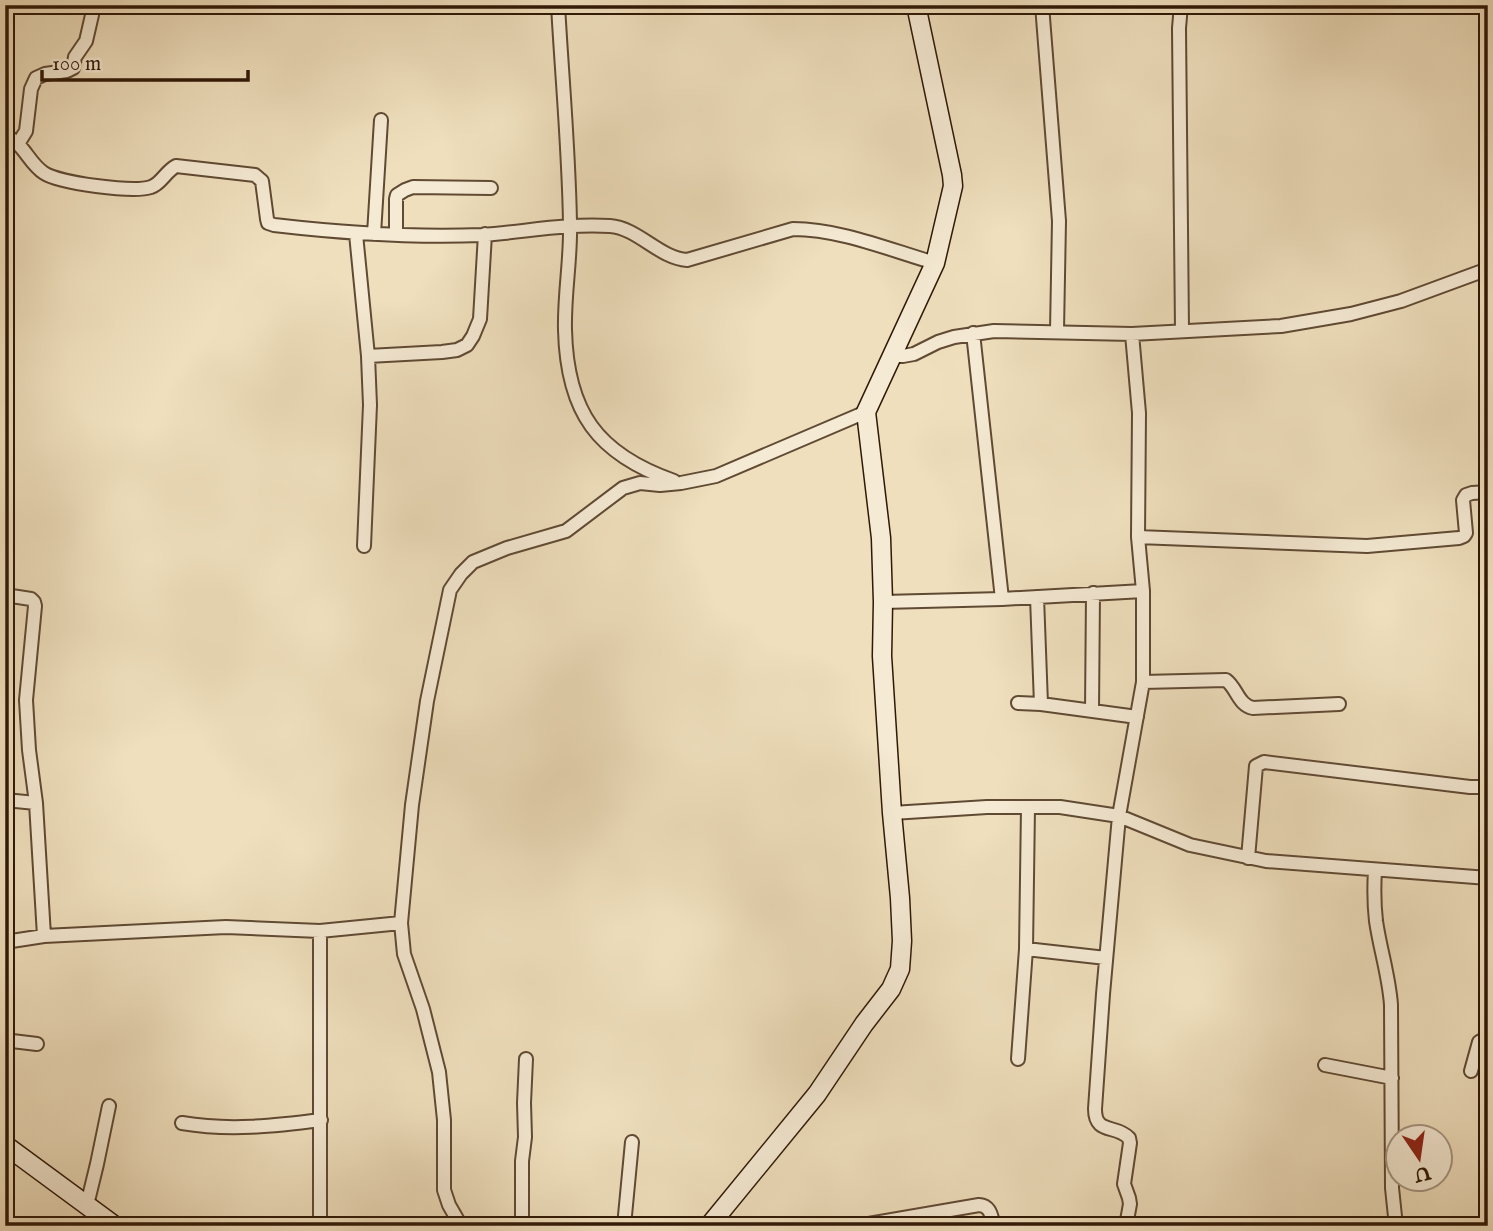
<svg xmlns="http://www.w3.org/2000/svg" width="1493" height="1231" viewBox="0 0 1493 1231" font-family="'IM FELL English',serif">
	<style>
		.lines { fill: none; stroke-linecap: round; stroke-linejoin: round }
		.street-casing { stroke: #604a34; stroke-width: 16 }
		.secondary-casing { stroke: #301907; stroke-width: 21 }
		.street { stroke: #f5ead4; stroke-width: 12 }
		.secondary { stroke: #f5ead4; stroke-width: 18 }
	</style>
	<rect width="100%" height="100%" fill="#efdfbd"/>
	<filter id="stains"><feTurbulence type="fractalNoise" baseFrequency=".00286" numOctaves="4"/><feColorMatrix values="0 0 0 0 .2 0 0 0 0 .09 0 0 0 0 .02 0 0 0 .5 -.17"/></filter>
	<radialGradient id="worn" r=".72"><stop offset=".6" stop-color="#630" stop-opacity="0"/><stop offset="1" stop-color="#630" stop-opacity=".3"/></radialGradient>
	<g class="lines">
		<defs>
			<path id="street" d="M 558,5 C 562,78 569,151 570,224 C 571,259 564,295 565,330 C 567,412 597,454 674,481
				M 1042,5 L 1059,221 L 1057,331
				M 1181,5 L 1179,28 L 1182,330
				M 5,134 C 9,137 14,141 18,144 C 27,153 33,166 44,173 C 59,183 133,193 151,187 C 161,184 166,171 176,166 L 255,175 L 262,181 L 267,219 L 268,223 L 274,225 C 343,233 412,238 482,235 C 525,232 567,223 610,226 C 638,228 659,258 687,260 L 793,229 C 840,229 890,250 935,263
				M 18,144 L 26,131 L 31,89 L 36,78 L 45,74 L 67,71 L 73,68 L 75,57 L 86,41 L 92,15
				M 356,234 L 368,356 L 370,405 L 364,546
				M 374,234 L 381,120
				M 396,234 L 396,199 L 397,195 L 405,190 L 413,187 L 491,188
				M 973,333 L 1002,599
				M 1132,334 L 1139,413 L 1138,537 L 1143,591
				M 368,356 L 442,352 L 457,350 L 467,345 L 473,336 L 480,319 L 485,234
				M 892,356 L 903,356 L 914,354 L 938,342 L 954,337 L 994,331 L 1132,334 L 1281,326 L 1351,314 L 1401,301 L 1488,269
				M 1138,537 L 1367,546 L 1459,538 L 1464,536 L 1466,533 L 1463,500 L 1466,495 L 1472,493 L 1488,492
				M 5,595 L 31,599 L 34,602 L 35,606 L 26,700 L 29,750 L 36,803
				M 1037,597 L 1041,704
				M 883,602 L 1002,599 L 1143,591 L 1143,682 L 1119,816 L 1103,994 L 1095,1109 C 1095,1135 1116,1124 1129,1138 L 1130,1143 L 1124,1184 L 1129,1198 L 1130,1204 L 1126,1226
				M 1143,682 L 1226,680 C 1237,688 1238,705 1253,708 L 1339,704
				M 1018,703 L 1041,704 L 1137,717
				M 1092,711 L 1093,593
				M 5,800 L 36,803 L 44,936
				M 892,813 L 987,807 L 1060,807 L 1119,816 L 1190,845 L 1266,861 L 1488,878
				M 1248,858 L 1256,766 L 1264,762 L 1470,787 L 1488,787
				M 1375,870 C 1374,887 1374,904 1376,921 C 1380,949 1389,976 1391,1005 L 1392,1188 L 1396,1226
				M 5,942 L 44,936 L 226,927 L 320,931
				M 1026,949 L 1106,958
				M 5,1045 L 12,1041 L 37,1044
				M 1018,1059 L 1026,949 L 1028,807
				M 1325,1065 L 1392,1078
				M 1471,1071 L 1479,1042 L 1488,1037
				M 182,1123 C 229,1131 274,1126 321,1120
				M 87,1205 L 97,1164 L 109,1106
				M 320,1226 L 320,931 L 401,923
				M 461,1226 L 449,1205 L 444,1190 L 444,1120 L 439,1072 L 423,1009 L 404,954 L 401,923 L 412,805 L 427,701 L 450,590 L 461,574 L 473,562 L 507,548 L 566,531 L 623,488 L 640,483 L 660,485 L 681,483 L 716,476 L 866,412
				M 522,1226 L 522,1161 L 525,1137 L 524,1103 L 526,1059
				M 624,1226 L 632,1142
				M 857,1226 L 979,1205 C 991,1206 991,1216 994,1226"/>
			<path id="secondary" d="M 5,1145 L 115,1226
				M 709,1226 L 817,1094 L 864,1024 L 891,989 L 900,969 L 902,941 L 900,898 L 892,813 L 882,656 L 883,602 L 881,538 L 866,412 L 935,263 L 953,186 L 952,175 L 916,5"/>
		</defs>
		<!-- street casing -->
		<use href="#street" class="street-casing"/>
		<!-- secondary casing -->
		<use href="#secondary" class="secondary-casing"/>
		<!-- street -->
		<use href="#street" class="street"/>
		<!-- secondary -->
		<use href="#secondary" class="secondary"/>
	</g>
	<!-- margin -->
	<rect width="1493" height="1231" fill="none" stroke="#efdfbd" stroke-width="28"/>
	<rect x="7" y="7" width="1479" height="1217" fill="none" stroke="#301907" stroke-width="3.5"/>
	<rect x="14" y="14" width="1465" height="1203" fill="none" stroke="#301907" stroke-width="2"/>
	<!-- north arrow -->
	<g transform="translate(1419 1158) rotate(167)"><circle r="33" fill="#f5ead4" stroke="#a69682" stroke-width="2"/>
	<path d="M0-5L12 26L0 18L-12 26Z" fill="#8f2418"/>
	<text y="-10" font-size="19" font-weight="bold" text-anchor="middle" fill="#301907">U</text>
	</g>
	<!-- scale -->
	<path d="M42 70v10h206v-10" fill="none" stroke="#301907" stroke-width="3.5"/>
	<text x="52" y="70" font-size="21" fill="#301907" stroke="#f5ead4" stroke-width="5" paint-order="stroke">100 m</text>
	<rect width="100%" height="100%" filter="url(#stains)"/>
	<rect width="100%" height="100%" fill="url(#worn)"/>
</svg>
